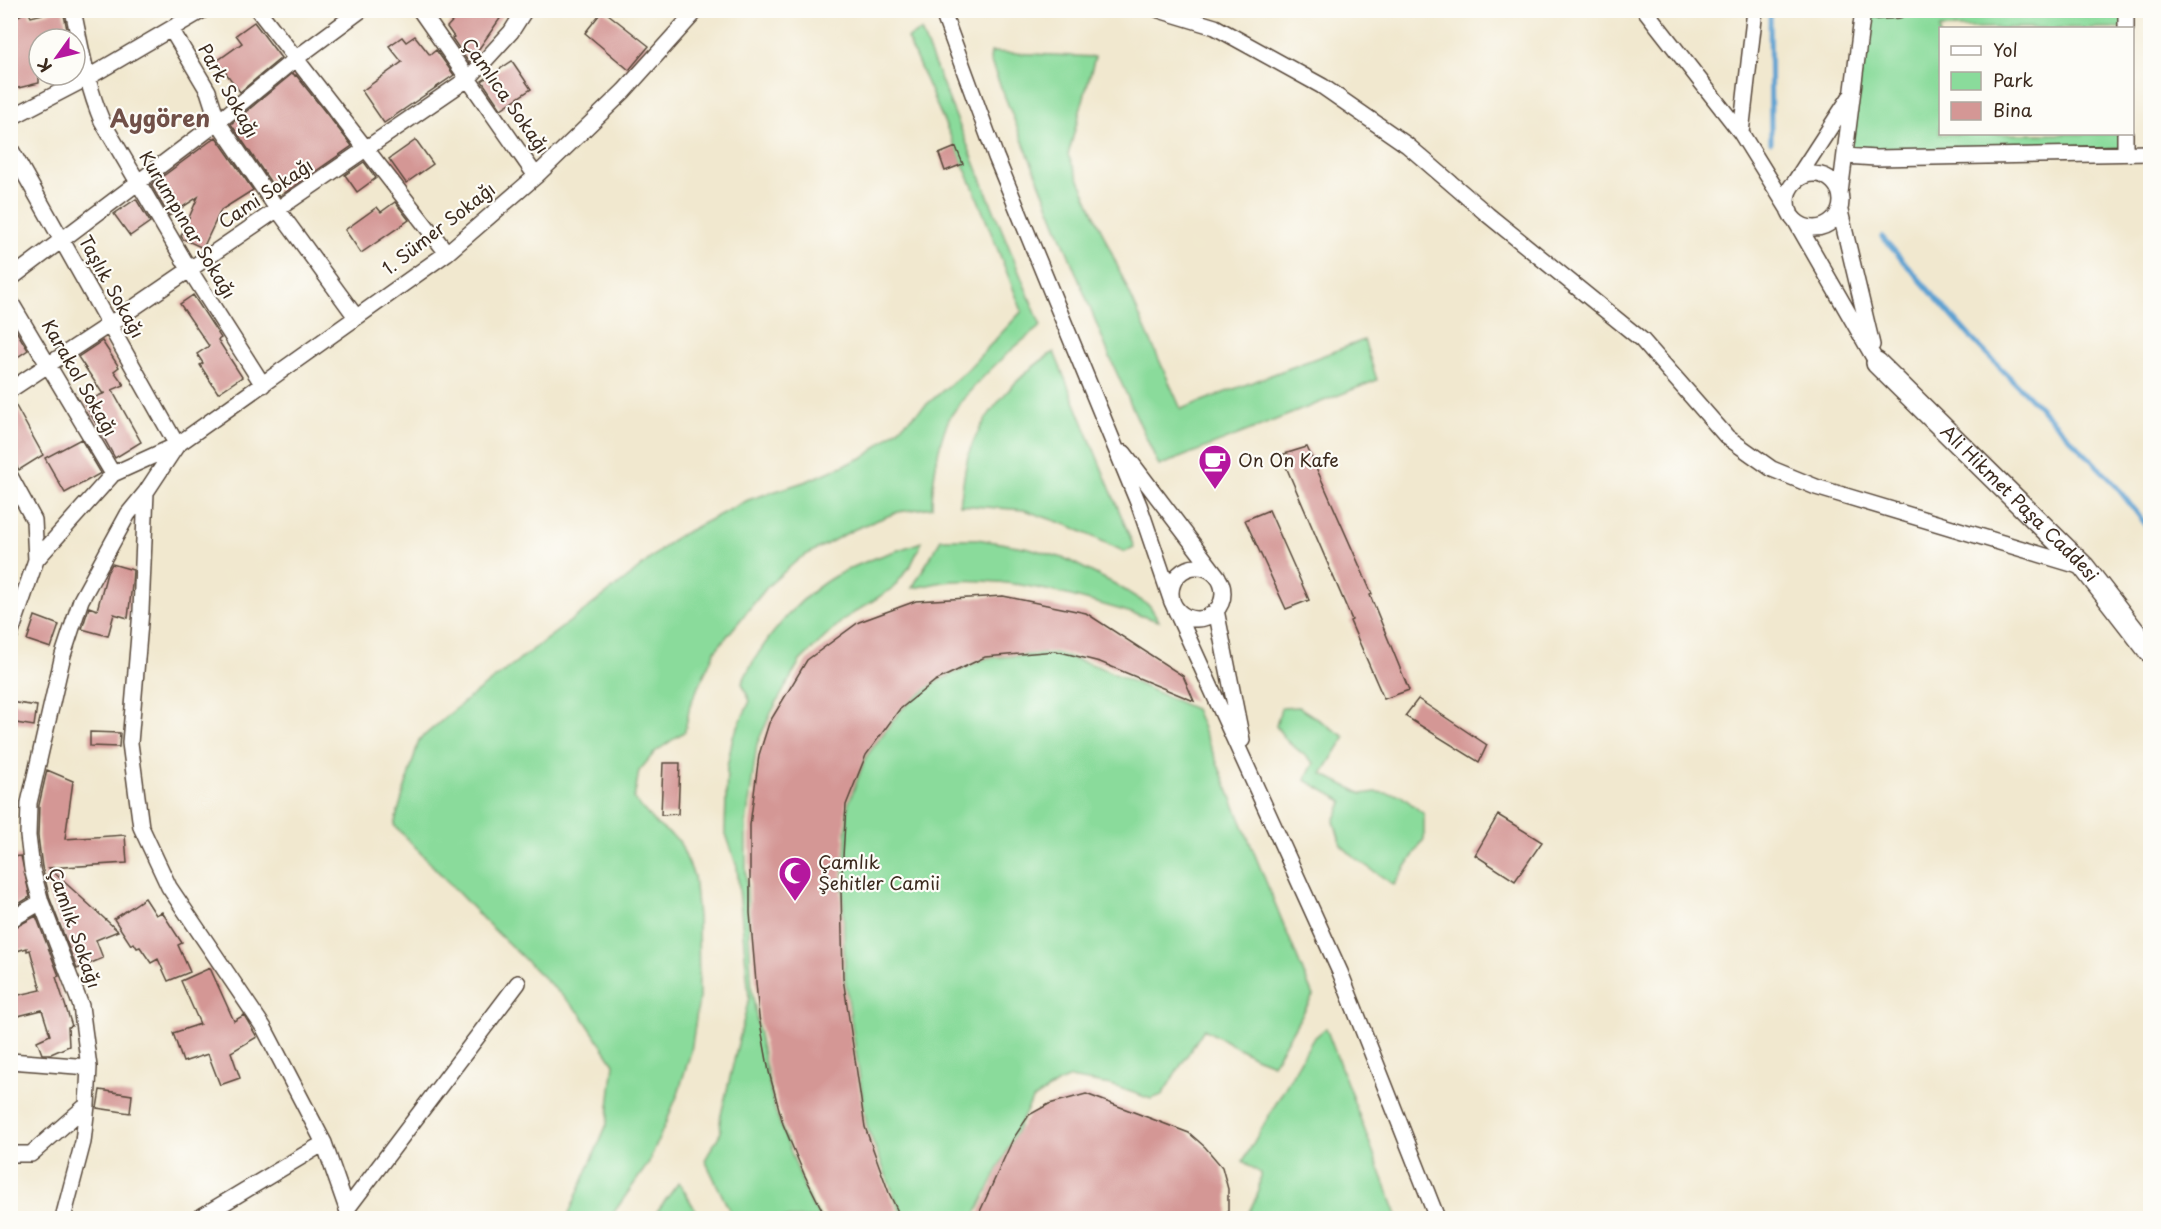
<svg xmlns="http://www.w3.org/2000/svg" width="2161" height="1229" viewBox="0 0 2161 1229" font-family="'Playpen Sans',sans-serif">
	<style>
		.green { fill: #8adb9b; stroke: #62825c; stroke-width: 1.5 }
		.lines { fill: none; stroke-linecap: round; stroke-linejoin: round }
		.stream { stroke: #5da1d1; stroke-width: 5 }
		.building { fill: #d49795 }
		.minor-casing { stroke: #564639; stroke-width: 18 }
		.secondary-casing { stroke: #564639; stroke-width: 24 }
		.minor { stroke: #fff; stroke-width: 15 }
		.secondary { stroke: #fff; stroke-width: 21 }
		.labels { text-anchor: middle; stroke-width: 4.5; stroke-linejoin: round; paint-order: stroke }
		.street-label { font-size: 18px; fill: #3b2a1e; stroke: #fdfcf7 }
		.poi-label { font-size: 18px; fill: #3b2a1e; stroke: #fdfcf7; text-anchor: start }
		.district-label { font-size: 24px; font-weight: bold; fill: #715048; stroke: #fdfcf7 }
	</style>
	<rect width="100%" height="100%" fill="#fdfcf7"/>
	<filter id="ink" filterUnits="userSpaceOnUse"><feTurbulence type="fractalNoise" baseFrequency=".0167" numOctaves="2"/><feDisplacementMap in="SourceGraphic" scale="12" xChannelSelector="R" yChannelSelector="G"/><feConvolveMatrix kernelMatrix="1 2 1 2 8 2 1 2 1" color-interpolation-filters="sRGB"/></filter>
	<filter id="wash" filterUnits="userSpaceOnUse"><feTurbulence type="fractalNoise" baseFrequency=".008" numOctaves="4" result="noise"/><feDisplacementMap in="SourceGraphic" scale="24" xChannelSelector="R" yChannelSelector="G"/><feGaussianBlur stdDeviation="1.35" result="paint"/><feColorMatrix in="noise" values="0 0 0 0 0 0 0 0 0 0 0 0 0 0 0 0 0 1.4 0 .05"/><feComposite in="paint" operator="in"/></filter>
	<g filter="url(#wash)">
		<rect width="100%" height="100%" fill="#f1e8cf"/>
		<!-- green -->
		<path class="green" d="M 1898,10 L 2126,11 L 2126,28 L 1940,28 L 1940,134 L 2125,134 L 2125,153 L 1845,151 L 1863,12 Z
			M 921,31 L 1041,326 C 1011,349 985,372 961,402 C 957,408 951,414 948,421 C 938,443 932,483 932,507 L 898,512 L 855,529 L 800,558 L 768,586 L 715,651 L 690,705 L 685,731 L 655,752 L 639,771 L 634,799 L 655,823 L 679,841 L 694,876 L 698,917 L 699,999 L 691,1051 L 678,1094 L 648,1164 L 610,1218 L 567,1218 L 607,1124 L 614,1064 L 580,1013 L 484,920 L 394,825 L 419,740 L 465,701 L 626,579 L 675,538 L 748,500 L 807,481 L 866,456 L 967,370 L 1022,311 L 973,187 L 907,38 Z
			M 991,52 L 1095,57 L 1068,155 L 1181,409 L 1364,340 L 1377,380 L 1159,466 L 1114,367 L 990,60 Z
			M 1054,352 L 1134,547 L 1125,552 L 1070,526 L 1024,510 L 960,505 C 963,487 964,467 970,450 C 983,413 1021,372 1054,352 Z
			M 941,539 L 977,539 L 1029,548 L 1066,559 L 1115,584 L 1150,606 L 1159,621 C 1096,603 1019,576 953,581 C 939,582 925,586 912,588 Z
			M 922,542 L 911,565 L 893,588 L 844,619 L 800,661 L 771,713 L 757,744 L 746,825 L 746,874 L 752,990 L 760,1040 L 775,1110 L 810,1202 L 821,1218 L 733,1218 L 705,1160 L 721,1132 L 720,1119 L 749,998 L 737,867 L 725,831 L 727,767 L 733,737 L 750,701 L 742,683 C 759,645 798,597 835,576 C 862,561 893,552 922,542 Z
			M 1055,653 L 1097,666 L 1195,709 L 1313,996 L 1273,1064 L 1255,1057 L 1204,1029 L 1162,1095 L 1151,1099 L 1111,1085 L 1070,1078 L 1058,1083 L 1032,1100 L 974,1218 L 903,1218 L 867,1127 L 845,978 L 843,890 L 848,805 L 866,757 L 901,710 L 936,682 L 987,658 Z
			M 1299,707 L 1345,737 L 1322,774 L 1362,794 L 1376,792 L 1400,795 L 1424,814 L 1424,839 L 1394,885 L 1355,858 L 1341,845 L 1334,821 L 1343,801 L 1305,780 L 1314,763 L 1286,740 L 1276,726 L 1281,708 Z
			M 1326,1028 L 1398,1218 L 1246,1218 L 1259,1191 L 1260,1173 L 1243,1161 L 1313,1039 Z
			M 679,1182 L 700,1218 L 652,1218 Z"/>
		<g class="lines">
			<!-- stream -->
			<path class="stream" d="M 1770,10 L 1771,142
				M 1882,237 L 1974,341 L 2112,481 L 2150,530"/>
		</g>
		<g id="blocks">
			<!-- building -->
			<path class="building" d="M 59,10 L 63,10 L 69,39 L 39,39 L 39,83 L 10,90 L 10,20 L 28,11 L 31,17 Z
				M 463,10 L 506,10 L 469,63 L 452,38 L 454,37 L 447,27 Z
				M 603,10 L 649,46 L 629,70 L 585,33 Z
				M 254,22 L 281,58 L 240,92 L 217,61 L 242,43 L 236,35 Z
				M 415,36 L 430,55 L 436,50 L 454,75 L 384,123 L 362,91 L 402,62 L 389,46 L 402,37 L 406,42 Z
				M 512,61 L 531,89 L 501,109 L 482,81 Z
				M 293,73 L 295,76 L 296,75 L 352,146 L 280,196 L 231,124 Z
				M 216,137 L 253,190 L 221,210 L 203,248 L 183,239 L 181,236 L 198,197 L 169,216 L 151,185 Z
				M 416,140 L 433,164 L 406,183 L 389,159 Z
				M 956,147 L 963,164 L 945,171 L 939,154 Z
				M 364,162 L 376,178 L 357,192 L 345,175 Z
				M 136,199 L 150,222 L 130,236 L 114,214 Z
				M 395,202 L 409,220 L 361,253 L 345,230 L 377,207 L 381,212 Z
				M 193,295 L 221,338 L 218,340 L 242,377 L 218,393 L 200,365 L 203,363 L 197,354 L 209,346 L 180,304 Z
				M 10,321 L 28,350 L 10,362 Z
				M 102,341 L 119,367 L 114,371 L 124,385 L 112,390 L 141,442 L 115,458 L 84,402 L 105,393 L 103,394 L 78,357 Z
				M 12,399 L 43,455 L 19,470 L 10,456 Z
				M 81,439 L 101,473 L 65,493 L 45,458 Z
				M 1307,447 L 1372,594 L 1370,595 L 1409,690 L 1384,699 L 1350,621 L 1352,620 L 1281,455 Z
				M 1269,510 L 1309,600 L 1286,609 L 1245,520 Z
				M 112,564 L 133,570 L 132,585 L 128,618 L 114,614 L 108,636 L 82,629 L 89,607 L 97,610 L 107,573 Z
				M 1003,596 L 1086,613 L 1183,676 L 1194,701 L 1100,662 L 1056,651 L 985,657 L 935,681 L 899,710 L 866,755 L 846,805 L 841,891 L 843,978 L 865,1127 L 889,1193 L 901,1218 L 826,1218 L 804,1174 L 783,1124 L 769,1072 L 759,1017 L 750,913 L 750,825 L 759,755 L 769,723 L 807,660 L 859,622 L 916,601 Z
				M 35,616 L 59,625 L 51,648 L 27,640 Z
				M 1418,699 L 1487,745 L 1479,762 L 1405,716 Z
				M 10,702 L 37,706 L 34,726 L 10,722 Z
				M 90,732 L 120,733 L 119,747 L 90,746 Z
				M 663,763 L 680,763 L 678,814 L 661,815 Z
				M 47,770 L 73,781 L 65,839 L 125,835 L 127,863 L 49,868 L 118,931 L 96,940 L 103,958 L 77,969 L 50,899 L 42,867 L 38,836 L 39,805 Z
				M 1498,815 L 1542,842 L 1515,881 L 1475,855 Z
				M 21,856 L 30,897 L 12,908 L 10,857 Z
				M 145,898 L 156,915 L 162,912 L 182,943 L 178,945 L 190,972 L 168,981 L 158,959 L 151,963 L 140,947 L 137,948 L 134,943 L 131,945 L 114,919 Z
				M 36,916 L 59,976 L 56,977 L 72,1026 L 68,1027 L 69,1046 L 51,1054 L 42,1054 L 37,1041 L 50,1035 L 42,1010 L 10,1018 L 10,997 L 41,990 L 30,950 L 27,951 L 27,948 L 10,953 L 10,930 Z
				M 210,968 L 234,1021 L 244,1015 L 257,1037 L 231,1052 L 240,1078 L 220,1085 L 208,1054 L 183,1062 L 173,1033 L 200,1024 L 181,981 Z
				M 100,1090 L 132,1095 L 130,1113 L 97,1108 Z
				M 1086,1094 L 1189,1133 L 1205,1147 L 1222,1167 L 1228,1189 L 1228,1211 L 1226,1218 L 977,1218 L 1013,1139 L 1029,1115 L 1049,1104 Z"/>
		</g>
	</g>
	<g filter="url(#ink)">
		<use href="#blocks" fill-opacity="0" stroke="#564639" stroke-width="1.5"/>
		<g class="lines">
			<defs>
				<path id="minor" d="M 73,10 C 81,48 87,86 102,121 L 189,269 L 263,385
					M 258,10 L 447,253
					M 420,10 L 536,176
					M 942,10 L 996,157 L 1139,505 L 1172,602 L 1340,972 L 1437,1218
					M 1159,10 L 1215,27 L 1322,86 L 1407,145 L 1488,215 L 1642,340 L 1727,437 L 1772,469 L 1816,487 L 2082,567
					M 1645,10 L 1741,133 L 1790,212
					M 10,11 L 11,10
					M 1863,12 L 1898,10
					M 2126,28 L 2126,10
					M 171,29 L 208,91 L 218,122 L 278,210 L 356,317
					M 10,118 L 87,78 L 203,10
					M 1741,133 L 1755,10
					M 10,148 L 177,445
					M 2125,153 L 2125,134
					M 1845,156 L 1876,158 L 2150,153
					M1787 201a27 27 0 1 1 54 0a27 27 0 1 1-54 0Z
					M 1796,180 L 1850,97
					M 1840,193 L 1863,10
					M 1840,211 L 1872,345
					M 1795,220 L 1877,363
					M 10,279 L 218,122 L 295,59 L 361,10
					M 10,301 L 113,474
					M 10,390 L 110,324 L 469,78 L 511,32 L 525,10
					M 177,445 L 146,492 L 141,611 L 130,743 L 141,827 L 169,887 L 264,1028 L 324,1143 L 347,1209 L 518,983
					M 1124,453 L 1218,577
					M 10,476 L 34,520 L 36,560
					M1171 593a26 26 0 1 1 52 0a26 26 0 1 1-52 0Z
					M 1216,610 L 1242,740
					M 10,635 L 36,560 L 113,474 L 177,445 L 447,253 L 536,176 L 624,91 L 697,10
					M 10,920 L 41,902
					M 10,1061 L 89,1067
					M 10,1154 L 31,1154 L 87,1105
					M 63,1218 L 83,1142 L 87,1105 L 89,1067 L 81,1006 L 41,902 L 32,869 L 28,836 L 29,803 L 63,655 L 81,600 L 128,514 L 146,492
					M 199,1218 L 324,1143"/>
				<g id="secondary">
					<path id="s1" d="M 1877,363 L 2084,567 L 2150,652"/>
				</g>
			</defs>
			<!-- minor casing -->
			<use href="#minor" class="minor-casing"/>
			<!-- secondary casing -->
			<use href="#secondary" class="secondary-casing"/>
			<!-- minor -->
			<use href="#minor" class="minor"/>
			<!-- secondary -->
			<use href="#secondary" class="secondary"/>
		</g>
	</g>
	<!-- icons -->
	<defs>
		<symbol id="cafe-pin" viewBox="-11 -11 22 30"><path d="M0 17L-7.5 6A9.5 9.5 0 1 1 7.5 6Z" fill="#b5179e" stroke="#fdfcf7"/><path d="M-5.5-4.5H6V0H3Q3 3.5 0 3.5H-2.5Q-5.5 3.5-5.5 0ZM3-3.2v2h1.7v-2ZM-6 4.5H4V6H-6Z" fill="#fff"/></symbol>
		<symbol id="mosque-pin" viewBox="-11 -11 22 30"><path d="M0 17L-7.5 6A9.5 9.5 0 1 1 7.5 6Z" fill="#b5179e" stroke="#fdfcf7"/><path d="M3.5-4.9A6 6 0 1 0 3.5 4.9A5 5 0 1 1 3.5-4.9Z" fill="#fff"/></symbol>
	</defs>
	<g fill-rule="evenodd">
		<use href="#cafe-pin" x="1196" y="442" width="38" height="52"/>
		<use href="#mosque-pin" x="776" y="854" width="38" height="52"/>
	</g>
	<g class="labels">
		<!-- street labels -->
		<g class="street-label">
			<text transform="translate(228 91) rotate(61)" y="6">Park Sokağı</text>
			<text transform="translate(505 96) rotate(55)" y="6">Çamlıca Sokağı</text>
			<text transform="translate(266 194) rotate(-34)" y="6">Cami Sokağı</text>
			<text transform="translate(187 225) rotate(59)" y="6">Kurumpınar Sokağı</text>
			<text transform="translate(439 229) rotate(-38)" y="6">1. Sümer Sokağı</text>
			<text transform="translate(111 287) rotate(61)" y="6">Taşlık Sokağı</text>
			<text transform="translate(79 378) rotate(60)" y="6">Karakol Sokağı</text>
			<text dy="6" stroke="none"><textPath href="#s1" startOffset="200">Ali Hikmet Paşa Caddesi</textPath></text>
			<text transform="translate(74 928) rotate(71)" y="6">Çamlık Sokağı</text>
		</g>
		<!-- poi labels -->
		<g class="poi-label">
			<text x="1238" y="467">On On Kafe</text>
			<text x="818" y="869">Çamlık<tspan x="818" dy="21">Şehitler Camii</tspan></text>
		</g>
		<!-- district labels -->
		<g class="district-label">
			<text x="160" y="127">Aygören</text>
		</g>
	</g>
	<!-- margin -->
	<rect width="2161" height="1229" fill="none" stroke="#fdfcf7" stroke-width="36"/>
	<!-- legend -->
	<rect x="1939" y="27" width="195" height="108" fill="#fdfcf7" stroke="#afa8a0" stroke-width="1.5"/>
	<rect x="1951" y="46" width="30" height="9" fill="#ffffff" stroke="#afa8a0" stroke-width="1.5"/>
	<text x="1993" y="57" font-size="18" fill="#3b2a1e">Yol</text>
	<rect x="1951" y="72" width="30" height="18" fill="#8adb9b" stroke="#afa8a0" stroke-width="1.5"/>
	<text x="1993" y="87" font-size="18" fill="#3b2a1e">Park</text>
	<rect x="1951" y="102" width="30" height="18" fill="#d49795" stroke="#afa8a0" stroke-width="1.5"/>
	<text x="1993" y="117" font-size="18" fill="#3b2a1e">Bina</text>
	<!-- north arrow -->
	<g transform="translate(57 57) rotate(236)"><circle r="28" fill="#fdfcf7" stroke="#afa8a0" stroke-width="1.5"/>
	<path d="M0-4.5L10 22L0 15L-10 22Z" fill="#b5179e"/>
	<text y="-9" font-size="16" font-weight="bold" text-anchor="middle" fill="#3b2a1e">K</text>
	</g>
</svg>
